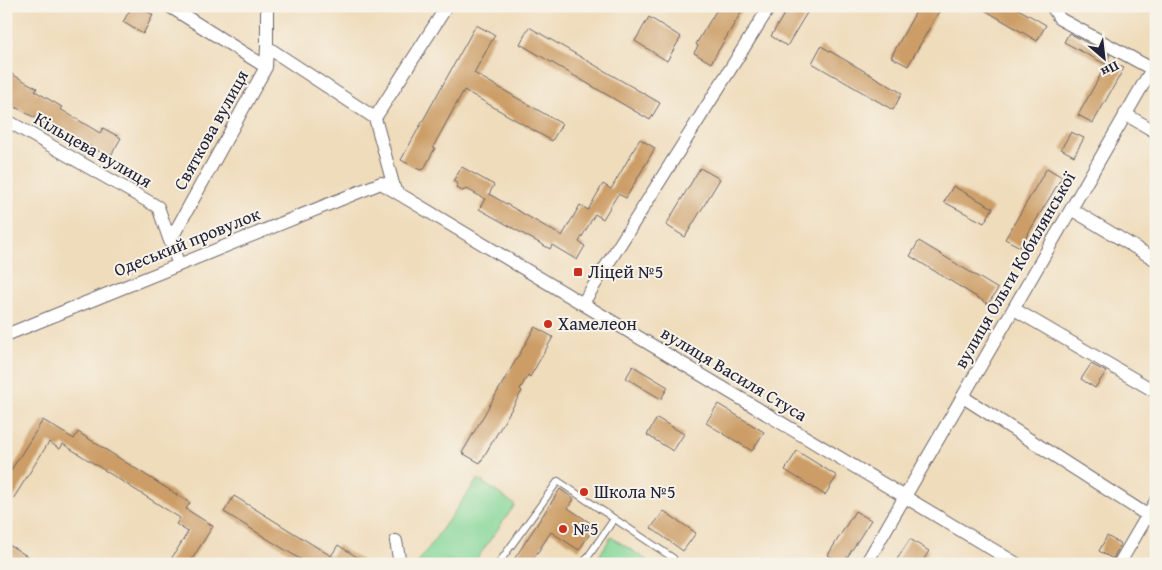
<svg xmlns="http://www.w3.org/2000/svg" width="1162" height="570" viewBox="0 0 1162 570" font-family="'Gentium Book Plus',serif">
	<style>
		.green { fill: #85d798; stroke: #547c6a }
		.building { fill: #cc9d66 }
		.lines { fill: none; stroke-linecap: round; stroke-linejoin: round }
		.service-casing { stroke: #6a6368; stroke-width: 8 }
		.minor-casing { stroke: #6a6368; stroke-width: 14 }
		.service { stroke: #fff; stroke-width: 6 }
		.minor { stroke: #fff; stroke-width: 12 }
		.poi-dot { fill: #c8321e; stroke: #f7f3e8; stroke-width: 2 }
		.labels { text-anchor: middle; stroke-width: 4; stroke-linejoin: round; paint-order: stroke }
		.street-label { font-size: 18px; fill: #22223b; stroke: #f7f3e8 }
		.poi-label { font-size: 18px; fill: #22223b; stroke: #f7f3e8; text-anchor: start }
	</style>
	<rect width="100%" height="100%" fill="#f7f3e8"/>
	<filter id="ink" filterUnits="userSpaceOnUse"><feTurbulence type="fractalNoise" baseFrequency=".02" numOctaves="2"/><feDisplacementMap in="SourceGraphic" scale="10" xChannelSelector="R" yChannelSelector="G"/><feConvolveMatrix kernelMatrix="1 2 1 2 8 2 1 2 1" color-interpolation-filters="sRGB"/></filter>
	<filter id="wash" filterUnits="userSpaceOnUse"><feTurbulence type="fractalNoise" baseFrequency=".0096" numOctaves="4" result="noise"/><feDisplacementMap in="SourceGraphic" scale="20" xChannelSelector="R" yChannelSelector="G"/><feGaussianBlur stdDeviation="1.12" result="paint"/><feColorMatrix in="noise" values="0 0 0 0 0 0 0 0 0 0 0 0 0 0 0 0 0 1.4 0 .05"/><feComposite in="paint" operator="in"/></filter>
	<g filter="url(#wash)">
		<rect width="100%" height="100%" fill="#efdcbb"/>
		<!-- green -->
		<path class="green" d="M 478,479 L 515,505 L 473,564 L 417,564 Z
			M 611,537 L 653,564 L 594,564 Z"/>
		<g id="blocks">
			<!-- building -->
			<path class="building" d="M 132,6 L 138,6 L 153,15 L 143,34 L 123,22 Z
				M 719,6 L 745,6 L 711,63 L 694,53 L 698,46 L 696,44 Z
				M 789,6 L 811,6 L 787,46 L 771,36 Z
				M 919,6 L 942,6 L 908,66 L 891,57 Z
				M 978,6 L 1013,6 L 1046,25 L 1037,41 Z
				M 649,17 L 681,37 L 667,61 L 635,41 Z
				M 476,25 L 495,35 L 474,73 L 562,124 L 552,141 L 464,90 L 433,147 L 435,148 L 424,169 L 420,170 L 401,160 Z
				M 529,27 L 660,103 L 650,120 L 520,44 Z
				M 1069,33 L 1110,55 L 1105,64 L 1064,42 Z
				M 821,46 L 902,93 L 893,110 L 812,63 Z
				M 1109,60 L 1124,68 L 1093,123 L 1078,115 Z
				M 6,71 L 37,88 L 35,91 L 62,107 L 60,109 L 100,133 L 103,128 L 121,138 L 110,157 L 81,142 L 80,144 L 60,134 L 61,132 L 6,102 Z
				M 1071,132 L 1084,138 L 1074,156 L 1061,149 Z
				M 640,139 L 655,148 L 626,198 L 618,194 L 603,219 L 595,214 L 579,242 L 585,246 L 577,260 L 552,245 L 550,249 L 479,209 L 485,199 L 467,189 L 462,191 L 456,187 L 458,184 L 453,181 L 462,167 L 494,185 L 489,194 L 562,236 L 580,205 L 588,210 L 603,184 L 611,189 Z
				M 700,168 L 720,179 L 685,237 L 666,225 Z
				M 1047,168 L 1062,177 L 1020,247 L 1005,239 Z
				M 953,186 L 993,208 L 984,223 L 944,202 Z
				M 919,241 L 998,289 L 988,304 L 910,256 Z
				M 535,327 L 553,337 L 530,377 L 528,375 L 520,389 L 522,391 L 480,463 L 462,453 Z
				M 1091,364 L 1106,372 L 1095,388 L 1081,379 Z
				M 633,366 L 668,387 L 661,399 L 626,378 Z
				M 718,404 L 764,432 L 752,451 L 706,423 Z
				M 657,418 L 684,434 L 673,451 L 647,435 Z
				M 43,420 L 74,439 L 78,432 L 190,503 L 186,509 L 213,526 L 189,564 L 168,564 L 188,532 L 176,524 L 180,518 L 63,444 L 60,449 L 49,442 L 6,510 L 6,478 Z
				M 797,451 L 837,476 L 825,495 L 785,470 Z
				M 560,489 L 574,499 L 568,508 L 595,526 L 579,550 L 551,532 L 530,564 L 511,564 Z
				M 234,496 L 331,556 L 338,545 L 368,564 L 308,564 L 224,512 Z
				M 664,511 L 696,533 L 683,551 L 651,528 Z
				M 855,511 L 871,520 L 843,564 L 828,555 Z
				M 1107,536 L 1121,544 L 1113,559 L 1099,551 Z
				M 910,539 L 929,551 L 921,564 L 894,564 Z
				M 6,543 L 40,564 L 6,564 Z"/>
		</g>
	</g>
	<g filter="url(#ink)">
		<use href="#blocks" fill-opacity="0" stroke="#6a6368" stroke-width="1"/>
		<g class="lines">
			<defs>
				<path id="service" d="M 498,564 L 558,481 L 673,558
					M 583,564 L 614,519"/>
				<path id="minor" d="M 169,6 L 266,67
					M 1052,6 L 1060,19 L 1152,69
					M 267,47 L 375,118
					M 1125,114 L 1156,132
					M 375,118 L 447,6
					M 375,118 L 395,191
					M 6,120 L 158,207 L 170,241
					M 1071,209 L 1156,260
					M 179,265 L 170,241 L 266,67 L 267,47 L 267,6
					M 583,303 L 770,6
					M 1014,309 L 1156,392
					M 6,335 L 381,183 L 1017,564
					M 963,397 L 1147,515
					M 396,541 L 400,564
					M 866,564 L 1156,62
					M 1119,564 L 1156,501"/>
			</defs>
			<!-- service casing -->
			<use href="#service" class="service-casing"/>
			<!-- minor casing -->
			<use href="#minor" class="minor-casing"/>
			<!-- service -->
			<use href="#service" class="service"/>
			<!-- minor -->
			<use href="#minor" class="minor"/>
		</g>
	</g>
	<!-- markers -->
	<g class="poi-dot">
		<rect x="573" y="267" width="10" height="10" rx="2.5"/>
		<circle cx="548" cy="324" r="5"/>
		<circle cx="584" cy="492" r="5"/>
		<circle cx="563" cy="529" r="5"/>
	</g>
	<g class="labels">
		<!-- street labels -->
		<g class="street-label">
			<text transform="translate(211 130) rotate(-61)" y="6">Святкова вулиця</text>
			<text transform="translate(93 150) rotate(30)" y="6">Кільцева вулиця</text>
			<text transform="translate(187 242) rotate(-22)" y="6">Одеський провулок</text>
			<text transform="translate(1015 270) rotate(-60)" y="6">вулиця Ольги Кобилянської</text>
			<text transform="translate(734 374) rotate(31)" y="6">вулиця Василя Стуса</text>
		</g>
		<!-- poi labels -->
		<g class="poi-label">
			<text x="588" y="278">Ліцей №5</text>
			<text x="558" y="330">Хамелеон</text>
			<text x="594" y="498">Школа №5</text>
			<text x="573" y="535">№5</text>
		</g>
	</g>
	<!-- margin -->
	<rect width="1162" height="570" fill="none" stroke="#f7f3e8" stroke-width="25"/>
	<!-- north arrow -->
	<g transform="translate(1104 58) rotate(152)" stroke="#f7f3e8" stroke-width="4" paint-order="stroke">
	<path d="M0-4L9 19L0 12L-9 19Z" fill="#22223b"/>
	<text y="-8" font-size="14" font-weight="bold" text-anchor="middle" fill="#22223b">Пн</text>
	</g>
</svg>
